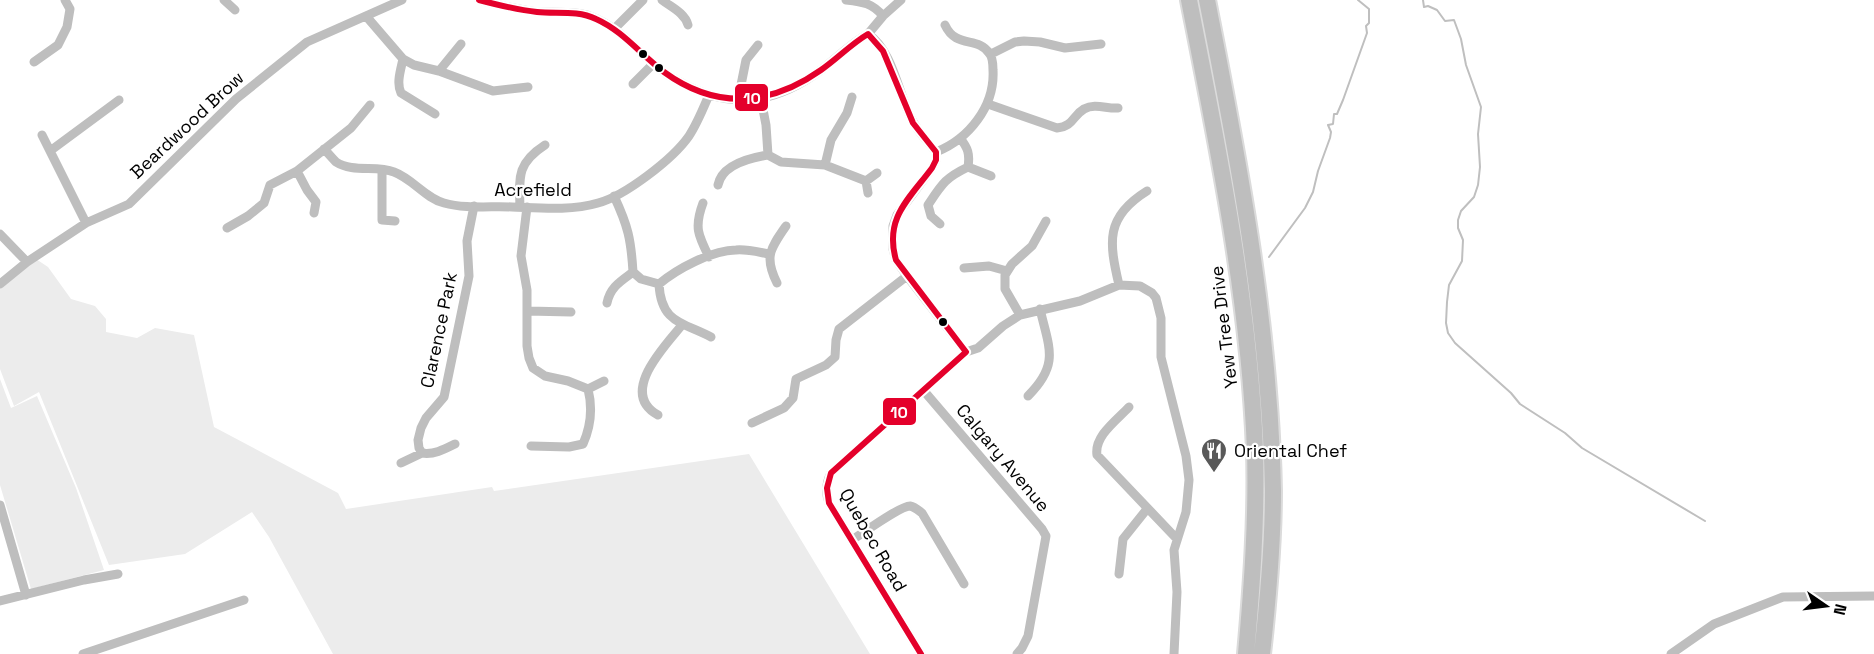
<svg xmlns="http://www.w3.org/2000/svg" width="1874" height="654" viewBox="0 0 1874 654" font-family="'Space Grotesk',sans-serif">
	<style>
		.green { fill: #ececec }
		.lines { fill: none; stroke-linecap: round; stroke-linejoin: round }
		.stream { stroke: #bfbfbf; stroke-width: 2 }
		.highway-casing { stroke: #dbdbdb; stroke-width: 20 }
		.street { stroke: #bebebe; stroke-width: 9 }
		.highway { stroke: #bebebe; stroke-width: 16 }
		.bus-1-casing { stroke: #fff; stroke-width: 10 }
		.bus-1 { stroke: #e4002b; stroke-width: 6 }
		.bus-dot { fill: #000; stroke: #fff; stroke-width: 2 }
		.labels { text-anchor: middle; stroke-width: 4.5; stroke-linejoin: round; paint-order: stroke }
		.street-label { font-size: 18px; fill: #000; stroke: #fff }
		.poi-label { font-size: 18px; fill: #000; stroke: #fff; text-anchor: start }
		.line-badge { stroke: #fff; stroke-width: 2 }
		.badge-label { font-size: 16px; text-anchor: middle; font-weight: bold; fill: #fff }
	</style>
	<rect width="100%" height="100%" fill="#fff"/>
	<!-- green -->
	<path class="green" d="M 36,259 L 48,267 L 71,299 L 95,306 L 106,319 L 106,332 L 137,338 L 155,328 L 194,335 L 214,427 L 338,493 L 346,509 L 492,487 L 494,491 L 749,454 L 870,654 L 333,654 L 269,537 L 252,512 L 185,554 L 109,565 L 39,392 L 14,406 L 0,369 L 0,288 Z
		M 0,379 L 11,408 L 37,396 L 76,488 L 104,570 L 31,589 L 0,485 Z"/>
	<g class="lines">
		<!-- stream -->
		<path class="stream" d="M 1423,0 L 1424,7 L 1428,6 L 1437,10 L 1445,21 L 1454,20 L 1461,39 L 1466,65 L 1481,107 L 1478,134 L 1480,167 L 1478,185 L 1474,197 L 1461,211 L 1458,220 L 1458,228 L 1463,240 L 1462,261 L 1449,285 L 1447,302 L 1446,323 L 1448,333 L 1455,343 L 1511,393 L 1520,404 L 1565,433 L 1582,448 L 1705,521
			M 1269,257 L 1305,208 L 1313,192 L 1318,171 L 1330,138 L 1331,132 L 1328,125 L 1333,124 L 1334,114 L 1337,114 L 1343,100 L 1367,33 L 1366,26 L 1369,23 L 1369,9 L 1358,0"/>
		<defs>
			<path id="highway" d="M 1189,0 C 1218,148 1249,298 1255,450 C 1257,518 1252,586 1246,654
				M 1207,0 C 1239,162 1270,325 1273,491 C 1273,545 1268,600 1262,654"/>
		</defs>
		<!-- highway casing -->
		<use href="#highway" class="highway-casing"/>
		<!-- street -->
		<path class="street" d="M 224,0 L 235,10
			M 479,0 C 499,5 518,10 538,12 C 557,13 579,10 597,19 C 626,32 642,58 668,75 C 723,110 769,108 821,70 C 837,58 851,43 868,34 C 893,51 898,92 911,118 C 917,131 927,140 936,152 L 936,160 L 932,168 L 897,215 L 893,226 L 893,249 L 896,260 L 907,276 L 966,352
			M 662,0 C 671,7 685,13 688,25
			M 846,0 C 863,2 872,3 883,16
			M 366,16 L 403,59 L 414,65 L 439,71 L 493,91 L 528,87
			M 615,28 L 643,0
			M 868,34 L 883,16 L 901,0
			M 991,54 L 1015,42 L 1024,41 L 1040,42 L 1065,48 L 1101,44
			M 403,59 C 401,69 396,83 401,93 L 435,114
			M 34,62 L 58,45 L 67,27 L 70,9 L 65,0
			M 439,71 L 461,44
			M 633,84 L 653,64
			M 761,99 L 766,125 L 768,155 L 781,162 L 825,165 L 831,140 L 847,113 L 852,97
			M 738,100 L 746,60 L 758,45
			M 988,104 L 1057,128 C 1074,126 1072,116 1084,109 C 1095,103 1107,109 1118,108
			M 42,135 L 86,223
			M 324,149 C 328,153 332,158 336,162 C 353,173 376,165 394,172 C 413,179 425,198 444,203 C 465,209 490,206 512,207 C 540,208 571,211 598,203 C 625,196 673,159 689,136 C 697,124 703,109 709,95
			M 50,151 L 119,100
			M 936,152 C 969,139 995,106 993,70 C 993,65 993,57 989,53 C 978,36 956,49 945,25
			M 825,165 L 866,181
			M 968,167 L 991,176
			M 382,170 L 382,220 L 395,221
			M 297,171 L 307,190 L 316,202 L 314,213
			M 718,185 C 722,165 749,158 768,155
			M 868,193 L 866,181 L 877,173
			M 614,196 C 628,226 631,239 633,272 L 641,279 L 659,284 C 677,269 712,250 736,250 C 747,249 758,252 769,254
			M 703,203 C 694,227 698,235 709,257
			M 520,207 C 519,177 517,163 545,145
			M 527,207 L 521,256 L 527,290 L 527,346 L 529,358 L 533,368 L 545,376 L 568,381 L 588,389 C 593,409 591,426 583,444 L 569,447 L 531,446
			M 940,224 L 931,216 L 928,205 C 942,184 945,178 968,167 C 970,154 968,148 960,138
			M 227,228 L 248,216 L 264,203 L 270,185 L 297,171 L 351,128 L 370,105
			M 0,234 L 27,262
			M 964,268 L 989,266 L 1007,271
			M 777,283 C 764,257 770,249 786,226
			M 0,284 L 27,262 L 86,223 L 129,204 L 236,99 L 307,42 L 402,0
			M 659,284 C 661,323 682,322 711,337
			M 1119,285 C 1109,242 1105,217 1147,191
			M 607,303 C 610,287 621,281 633,272
			M 528,311 L 571,312
			M 1020,315 L 1005,289 L 1005,275 L 1012,264 L 1032,246 L 1046,221
			M 588,389 L 604,381
			M 924,391 L 1042,529 L 1046,536 L 1028,636 L 1022,648 L 1017,654
			M 1028,396 C 1060,364 1049,348 1040,309
			M 1129,407 C 1117,420 1094,436 1097,455 L 1176,538
			M 658,415 C 618,393 665,346 682,325
			M 752,423 L 784,408 L 793,398 L 796,379 L 826,365 L 835,357 L 836,340 L 839,329 L 907,276
			M 455,444 C 445,449 434,455 422,453 L 419,448 L 418,440 L 421,428 L 426,418 L 444,397 L 469,276 L 467,241 L 474,206
			M 401,463 L 422,453
			M 0,505 L 26,595
			M 852,540 C 862,534 900,506 910,506 C 915,507 918,510 922,513 L 964,584
			M 1119,574 L 1123,539 L 1147,509
			M 0,601 L 84,580 L 118,574
			M 83,654 L 244,600
			M 921,654 L 829,503 C 825,492 826,483 831,473 L 966,352 L 978,348 L 1003,326 L 1020,315 L 1080,301 L 1119,285 L 1140,286 L 1152,293 L 1156,298 L 1161,318 L 1161,357 L 1186,456 L 1189,480 L 1186,512 L 1174,550 L 1177,592 L 1174,654
			M 1671,654 L 1714,624 L 1783,597 L 1874,596"/>
		<!-- highway -->
		<use href="#highway" class="highway"/>
		<defs>
			<path id="bus-1" d="M 479,0 C 498,5 518,10 537,12 C 557,14 577,10 596,19 C 623,31 641,55 664,72 C 716,110 770,106 821,70 C 837,59 851,44 868,34 L 883,51 L 913,123 L 936,152 L 936,160 L 932,168 C 909,199 884,218 896,260 L 966,352 L 831,473 L 827,488 L 829,503 L 921,654"/>
		</defs>
		<!-- bus-1 casing -->
		<use href="#bus-1" class="bus-1-casing"/>
		<!-- bus-1 -->
		<use href="#bus-1" class="bus-1"/>
	</g>
	<!-- icons -->
	<defs>
		<symbol id="restaurant-pin" viewBox="-11 -11 22 30"><path d="M0 17L-7.5 6A9.5 9.5 0 1 1 7.5 6Z" fill="#595959" stroke="#fff"/><path d="M-5-6h1v4h1v-4h1v4h1v-4h1v5L-1.5 .5V6h-2V.5L-5-1ZM5-6V6H3V1.5H1.5Q1.5-4 5-6Z" fill="#fff"/></symbol>
	</defs>
	<g fill-rule="evenodd">
		<use href="#restaurant-pin" x="1199" y="436" width="30" height="40"/>
	</g>
	<!-- markers -->
	<g class="bus-dot">
		<circle cx="643" cy="54" r="5"/>
		<circle cx="659" cy="68" r="5"/>
		<circle cx="943" cy="322" r="5"/>
	</g>
	<g class="labels">
		<!-- street labels -->
		<g class="street-label">
			<text transform="translate(187 125) rotate(-43)" y="6">Beardwood Brow</text>
			<text x="533" y="196">Acrefield</text>
			<text transform="translate(1224 327) rotate(-97)" y="6">Yew Tree Drive</text>
			<text transform="translate(439 330) rotate(-78)" y="6">Clarence Park</text>
			<text transform="translate(1003 458) rotate(50)" y="6">Calgary Avenue</text>
			<text transform="translate(873 540) rotate(60)" y="6">Quebec Road</text>
		</g>
		<!-- poi labels -->
		<g class="poi-label">
			<text x="1234" y="457">Oriental Chef</text>
		</g>
	</g>
	<g class="line-badge">
		<rect x="734" y="83" width="35" height="29" rx="6" fill="#e4002b"/>
		<rect x="882" y="397" width="35" height="29" rx="6" fill="#e4002b"/>
	</g>
	<g class="badge-label">
		<text x="752" y="104">10</text>
		<text x="899" y="418">10</text>
	</g>
	<!-- north arrow -->
	<g transform="translate(1826 606) rotate(104)" stroke="#ffffff" stroke-width="4.5" paint-order="stroke">
	<path d="M0-4.5L10 22L0 15L-10 22Z" fill="#000000"/>
	<text y="-9" font-size="16" font-weight="bold" text-anchor="middle" fill="#000000">N</text>
	</g>
</svg>
